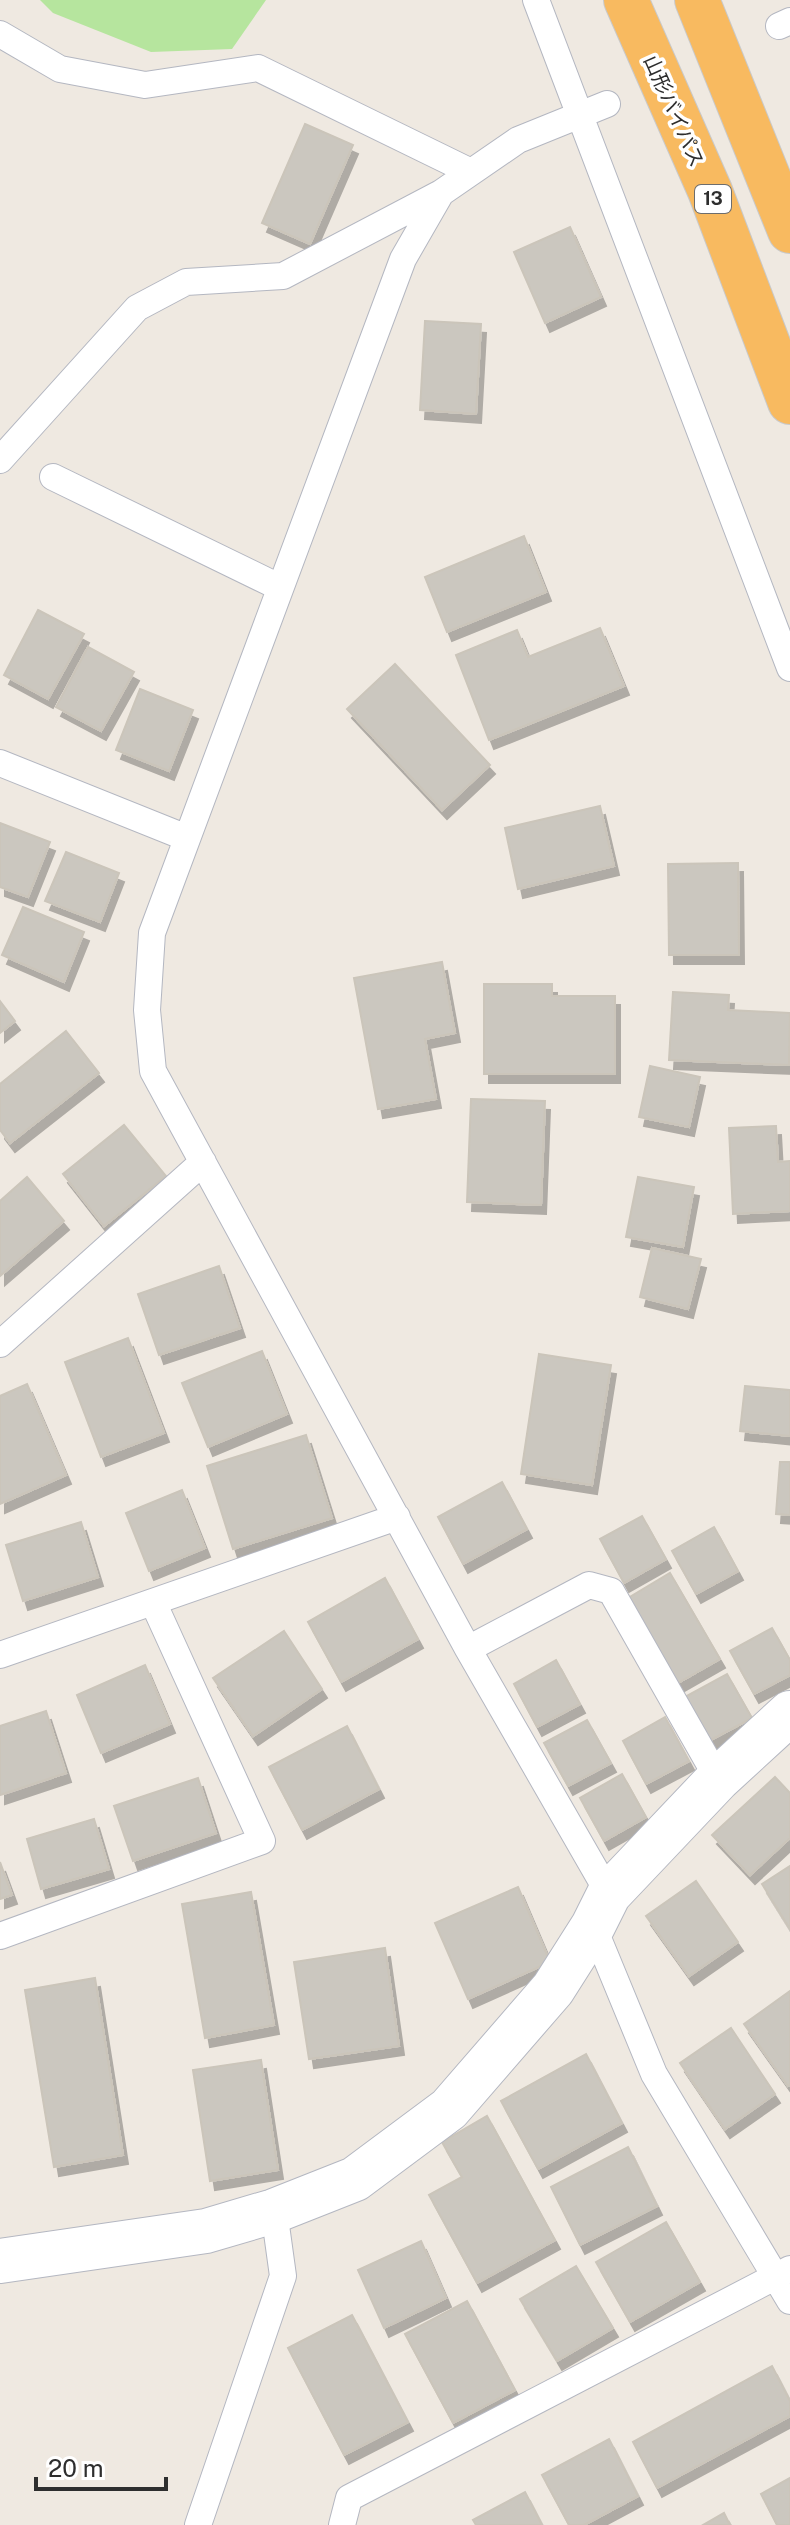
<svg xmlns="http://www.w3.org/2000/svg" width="790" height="2525" viewBox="0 0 790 2525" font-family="'Public Sans','Noto Sans JP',sans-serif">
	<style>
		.green { fill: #b6e59e }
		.building { fill: #cbc7bf; stroke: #cbc5ba; stroke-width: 2; filter: url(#shadow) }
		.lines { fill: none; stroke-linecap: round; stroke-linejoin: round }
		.service-casing { stroke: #b4b7c1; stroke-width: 28 }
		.minor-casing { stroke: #b4b7c1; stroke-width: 46 }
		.trunk-casing { stroke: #c9c9c9; stroke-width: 46 }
		.service { stroke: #fff; stroke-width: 26 }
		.minor { stroke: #fff; stroke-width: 44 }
		.trunk { stroke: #f8ba60; stroke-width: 44 }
		.labels { text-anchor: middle; stroke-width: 7; stroke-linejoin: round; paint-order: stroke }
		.shield { fill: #fff; stroke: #6d6d6d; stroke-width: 2 }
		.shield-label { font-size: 18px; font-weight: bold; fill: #2e2e2e }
		.street-label { font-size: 20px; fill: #2e2e2e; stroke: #fff }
	</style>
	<defs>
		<filter id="shadow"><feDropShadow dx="5" dy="9" stdDeviation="0" flood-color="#0004"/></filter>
	</defs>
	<rect width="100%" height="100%" fill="#efe9e1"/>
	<!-- green -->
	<path class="green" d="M 40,0 L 266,0 L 232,49 L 151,52 L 53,13 Z"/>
	<!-- building -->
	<path class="building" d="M 305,124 L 353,145 L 310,244 L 262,223 Z
		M 570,227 L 601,297 L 545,323 L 514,252 Z
		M 425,321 L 481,324 L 476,414 L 420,410 Z
		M 524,536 L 546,592 L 447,632 L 425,577 Z
		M 38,610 L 84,634 L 48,699 L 4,675 Z
		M 600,628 L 624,686 L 489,740 L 456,655 L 517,630 L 528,657 Z
		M 88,647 L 134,672 L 101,731 L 56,707 Z
		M 395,664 L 490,765 L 442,810 L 347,709 Z
		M 140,689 L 193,710 L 169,771 L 116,750 Z
		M 600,806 L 614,866 L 518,889 L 505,828 Z
		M 0,823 L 50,842 L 28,897 L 0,887 Z
		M 66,852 L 119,873 L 100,922 L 45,901 Z
		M 738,863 L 739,955 L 669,955 L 668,864 Z
		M 23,907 L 84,932 L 64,982 L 2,955 Z
		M 442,962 L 455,1033 L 425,1039 L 436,1099 L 378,1109 L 354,978 Z
		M 484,984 L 552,984 L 552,996 L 615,996 L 615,1074 L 484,1074 Z
		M 673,992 L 729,995 L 728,1010 L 790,1013 L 789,1065 L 669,1060 Z
		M 0,1001 L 15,1021 L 0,1033 Z
		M 66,1031 L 99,1073 L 10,1143 L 0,1130 L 0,1084 Z
		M 650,1066 L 700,1077 L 689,1127 L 639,1117 Z
		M 471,1099 L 545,1101 L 541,1205 L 467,1202 Z
		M 124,1125 L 166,1176 L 104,1226 L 63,1174 Z
		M 776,1126 L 778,1162 L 790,1161 L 790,1211 L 733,1214 L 729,1128 Z
		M 27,1177 L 64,1221 L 0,1276 L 0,1201 Z
		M 638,1177 L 694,1187 L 683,1247 L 626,1237 Z
		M 652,1248 L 701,1259 L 688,1309 L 640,1297 Z
		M 219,1266 L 240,1328 L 159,1355 L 138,1294 Z
		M 128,1338 L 164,1433 L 101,1457 L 65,1362 Z
		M 262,1351 L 287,1414 L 208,1447 L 182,1383 Z
		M 539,1354 L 611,1365 L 592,1485 L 521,1474 Z
		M 27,1384 L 66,1475 L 0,1504 L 0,1396 Z
		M 745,1386 L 790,1390 L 790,1436 L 740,1431 Z
		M 306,1435 L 332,1518 L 233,1549 L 207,1466 Z
		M 780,1462 L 790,1462 L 790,1515 L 776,1514 Z
		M 502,1482 L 527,1529 L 463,1564 L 438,1517 Z
		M 182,1490 L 205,1548 L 149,1571 L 126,1513 Z
		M 642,1516 L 666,1559 L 624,1583 L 600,1539 Z
		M 81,1522 L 98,1577 L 23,1601 L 6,1545 Z
		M 714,1527 L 738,1571 L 696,1594 L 672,1551 Z
		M 670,1573 L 720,1659 L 678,1683 L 628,1598 Z
		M 385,1578 L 418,1639 L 341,1682 L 308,1622 Z
		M 772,1628 L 790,1660 L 790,1675 L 754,1694 L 730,1651 Z
		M 284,1631 L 322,1689 L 253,1736 L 213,1678 Z
		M 556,1660 L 580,1704 L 537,1727 L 514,1684 Z
		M 145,1665 L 170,1724 L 101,1753 L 77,1695 Z
		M 727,1674 L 752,1718 L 709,1741 L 685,1697 Z
		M 46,1711 L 66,1773 L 0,1795 L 0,1726 Z
		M 665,1717 L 689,1761 L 646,1784 L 623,1741 Z
		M 587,1720 L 611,1763 L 568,1786 L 544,1743 Z
		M 347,1726 L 379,1789 L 302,1830 L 269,1767 Z
		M 622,1774 L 646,1817 L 604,1841 L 580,1798 Z
		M 775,1777 L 790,1793 L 790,1838 L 750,1875 L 712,1835 Z
		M 198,1778 L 216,1833 L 133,1861 L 114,1806 Z
		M 94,1819 L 109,1869 L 41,1889 L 27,1839 Z
		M 0,1862 L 12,1895 L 0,1899 Z
		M 790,1866 L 790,1929 L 762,1884 Z
		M 696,1881 L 738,1942 L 689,1976 L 646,1916 Z
		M 518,1887 L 550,1962 L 468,1999 L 435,1923 Z
		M 251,1892 L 274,2025 L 205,2038 L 182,1904 Z
		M 385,1948 L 399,2046 L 309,2059 L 294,1962 Z
		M 95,1978 L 123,2155 L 54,2167 L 25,1990 Z
		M 790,1991 L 790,2085 L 788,2086 L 744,2024 Z
		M 731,2028 L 775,2094 L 725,2129 L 680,2063 Z
		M 586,2054 L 622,2123 L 538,2169 L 501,2101 Z
		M 261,2060 L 278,2170 L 210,2181 L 193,2070 Z
		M 487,2116 L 555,2240 L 477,2283 L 429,2195 L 462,2177 L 442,2142 Z
		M 628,2147 L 657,2206 L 580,2245 L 551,2187 Z
		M 666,2222 L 700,2282 L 630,2322 L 596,2262 Z
		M 421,2241 L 446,2298 L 384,2328 L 358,2270 Z
		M 576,2266 L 613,2328 L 557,2361 L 520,2299 Z
		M 467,2301 L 515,2390 L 453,2423 L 405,2334 Z
		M 352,2315 L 408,2422 L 344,2455 L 288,2348 Z
		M 772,2366 L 790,2401 L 790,2416 L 657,2488 L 633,2442 Z
		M 609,2439 L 638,2496 L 584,2525 L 569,2525 L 542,2475 Z
		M 790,2478 L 790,2525 L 777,2525 L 761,2494 Z
		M 525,2492 L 542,2525 L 476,2525 L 473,2520 Z
		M 724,2513 L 730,2525 L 703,2525 Z"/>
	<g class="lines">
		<defs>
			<path id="service" d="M 536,0 L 790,668
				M 779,26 L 790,21
				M 0,34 L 60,69 L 145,85 L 258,68 L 471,172
				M 607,104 L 518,140 L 441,193 L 403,259 L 152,933 L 147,1010 L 153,1071 L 468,1649 L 609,1894
				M 0,460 L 137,308 L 186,282 L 283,276 L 441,193
				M 53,477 L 279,587
				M 0,763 L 187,838
				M 0,1344 L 203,1162
				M 468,1649 L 589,1585 L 611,1591 L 718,1779
				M 0,1655 L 397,1517
				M 593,1926 L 654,2074 L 790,2301
				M 0,1936 L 262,1841 L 153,1602
				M 198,2525 L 283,2276 L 274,2211
				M 342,2525 L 349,2498 L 790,2269"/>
			<path id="minor" d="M 0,2261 L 206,2231 L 274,2211 L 355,2179 L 449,2109 L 553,1989 L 593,1926 L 609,1894 L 718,1779 L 790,1713"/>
			<path id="trunk" d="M 626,0 L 710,191 L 790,402
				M 697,0 L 790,231"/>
		</defs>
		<!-- service casing -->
		<use href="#service" class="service-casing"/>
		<!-- minor casing -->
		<use href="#minor" class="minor-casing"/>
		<!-- trunk casing -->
		<use href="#trunk" class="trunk-casing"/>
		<!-- service -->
		<use href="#service" class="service"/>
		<!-- minor -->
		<use href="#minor" class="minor"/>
		<!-- trunk -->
		<use href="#trunk" class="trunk"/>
	</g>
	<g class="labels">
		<!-- shield labels -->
		<rect class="shield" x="695" y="185" width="36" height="28" rx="6"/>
		<g class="shield-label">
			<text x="713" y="205">13</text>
		</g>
		<!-- street labels -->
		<g class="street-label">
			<text transform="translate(674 111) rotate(66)" y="7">山形バイパス</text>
		</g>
	</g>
	<!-- scale -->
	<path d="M36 2477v12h130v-12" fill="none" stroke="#2e2e2e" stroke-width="4"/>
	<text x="48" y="2477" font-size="24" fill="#2e2e2e" stroke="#ffffff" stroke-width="6" paint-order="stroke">20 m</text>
</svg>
